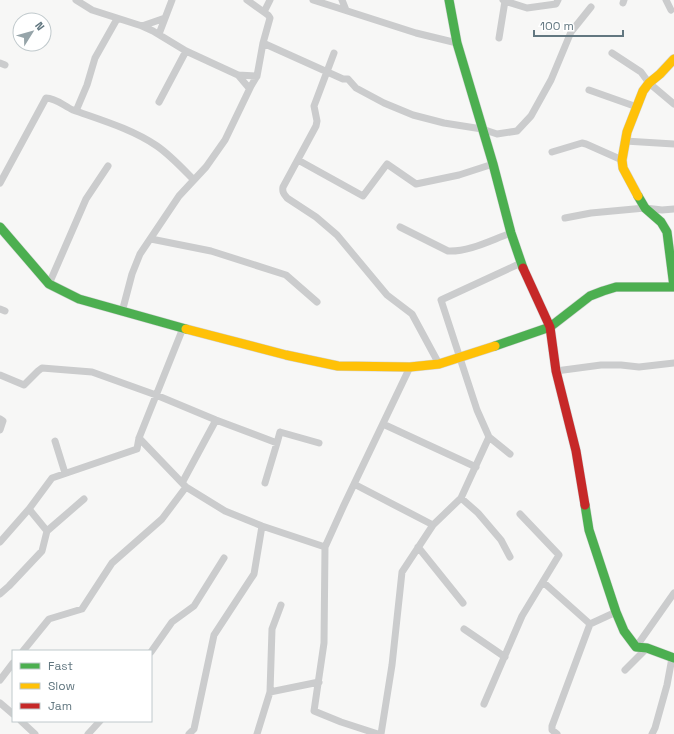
<svg xmlns="http://www.w3.org/2000/svg" width="674" height="734" viewBox="0 0 674 734" font-family="'Space Grotesk',sans-serif">
	<style>
		.lines { fill: none; stroke-linecap: round; stroke-linejoin: round }
		.fast-casing { stroke: #d2d4d4; stroke-width: 10 }
		.slow-casing { stroke: #d2d4d4; stroke-width: 10 }
		.jam-casing { stroke: #d2d4d4; stroke-width: 10 }
		.street { stroke: #cbcccd; stroke-width: 7 }
		.fast { stroke: #4caf50; stroke-width: 9 }
		.slow { stroke: #ffc107; stroke-width: 9 }
		.jam { stroke: #c62828; stroke-width: 9 }
	</style>
	<rect width="100%" height="100%" fill="#f7f7f6"/>
	<g class="lines">
		<defs>
			<path id="fast" d="M 449,0 L 457,43 L 493,164 L 511,233 L 523,268
				M 0,227 L 49,284 L 79,299 L 186,329
				M 495,346 L 550,327 L 590,296 L 603,291 L 616,287 L 674,287 L 667,232 L 661,222 L 645,208 L 638,196
				M 585,505 L 589,530 L 616,612 L 624,631 L 636,647 L 647,648 L 674,658"/>
			<path id="slow" d="M 638,196 L 623,168 L 622,160 L 627,132 L 643,91 L 649,83 L 660,74 L 674,59
				M 186,329 L 286,355 L 338,366 L 410,367 L 439,364 L 495,346"/>
			<path id="jam" d="M 523,268 L 550,327 L 556,371 L 576,451 L 585,505"/>
		</defs>
		<!-- fast casing -->
		<use href="#fast" class="fast-casing"/>
		<!-- slow casing -->
		<use href="#slow" class="slow-casing"/>
		<!-- jam casing -->
		<use href="#jam" class="jam-casing"/>
		<!-- street -->
		<path class="street" d="M 76,0 L 92,10 L 142,26 L 153,31 L 186,51 L 238,75 L 257,76
			M 313,0 L 416,33 L 457,43
			M 342,0 L 346,10
			M 666,0 L 671,10
			M 505,1 L 527,8 L 556,4 L 558,0
			M 623,3 L 624,0
			M 264,12 L 270,0
			M 142,26 L 165,18
			M 159,34 L 172,0
			M 499,38 L 505,1 L 503,0
			M 263,43 L 343,79 L 348,79 L 356,88 L 384,103 L 413,115 L 444,123 L 482,129 L 497,134 L 517,131 L 531,116 L 551,80 L 571,32 L 591,7
			M 334,53 L 314,106 L 317,121 L 316,126 L 283,187 C 282,192 284,194 287,198 L 316,217 L 337,235 L 387,295 L 412,314 L 439,364
			M 612,53 L 641,72 L 649,83 L 674,104
			M 0,63 L 5,65
			M 238,75 L 249,88
			M 589,90 L 637,107
			M 159,102 L 186,51
			M 76,111 L 87,85 L 95,58 L 117,19
			M 625,141 L 674,144
			M 552,152 L 582,143 L 586,144 L 622,160
			M 298,160 L 363,196 L 387,164 L 416,184 L 459,175 L 493,164
			M 0,183 L 46,98 C 56,98 64,106 73,110 C 101,120 132,129 157,146 C 170,155 182,168 193,179
			M 565,218 L 591,213 L 645,208 L 662,210 L 674,209
			M 400,227 L 448,251 C 469,252 491,240 511,233
			M 151,239 L 211,251 L 286,275 L 317,302
			M 49,284 L 86,199 L 108,166
			M 0,309 L 5,311
			M 122,312 L 132,274 L 140,254 L 179,196 L 206,167 L 225,140 L 251,86 L 257,76 L 263,43 L 270,18 L 268,15 L 247,0
			M 556,371 L 601,365 L 621,365 L 639,367 L 674,363
			M 0,375 L 24,385 L 38,371 L 42,368 L 92,372 L 156,395 L 216,420 L 277,443 L 280,432 L 319,443
			M 0,419 L 3,421 L 0,430
			M 383,424 L 476,467
			M 139,438 L 186,487 L 225,511 L 262,526 L 325,547
			M 55,441 L 65,473
			M 510,454 L 489,437 L 477,410 L 441,300 L 521,263
			M 182,483 L 216,420
			M 265,483 L 277,443
			M 354,484 L 433,525
			M 461,498 L 478,513 L 501,540 L 510,557
			M 47,531 L 84,499
			M 0,542 L 29,509 L 52,478 L 137,449 L 139,438 L 183,328
			M 418,547 L 463,603
			M 543,582 L 590,624 L 616,612
			M 0,594 L 9,586 L 42,551 L 47,531 L 29,509
			M 464,629 L 505,657
			M 636,647 L 674,593
			M 23,651 L 49,619 L 82,609 L 112,563 L 162,519 L 186,487
			M 151,652 L 172,622 L 194,606 L 224,558
			M 625,670 L 647,648
			M 0,680 L 13,663
			M 270,692 L 319,682
			M 0,703 L 13,714
			M 484,704 L 522,616 L 559,555 L 520,514
			M 21,721 L 35,734
			M 88,734 L 100,721
			M 189,734 L 194,729 L 214,635 L 254,574 L 262,526
			M 257,734 L 270,692 L 272,629 L 281,605
			M 378,734 L 341,722 L 314,711 L 324,643 L 325,547 L 344,505 L 410,367
			M 381,734 L 392,665 L 402,572 L 433,525 L 461,498 L 489,437
			M 557,734 L 552,730 L 552,726 L 590,624
			M 652,734 L 655,728 L 667,685 L 672,658"/>
		<!-- fast -->
		<use href="#fast" class="fast"/>
		<!-- slow -->
		<use href="#slow" class="slow"/>
		<!-- jam -->
		<use href="#jam" class="jam"/>
	</g>
	<!-- legend -->
	<rect x="12" y="650" width="140" height="72" fill="#ffffff" stroke="#c0c9cc"/>
	<rect x="20" y="663" width="20" height="6" fill="#4caf50" stroke="#c0c9cc"/>
	<text x="48" y="670" font-size="12" fill="#627780">Fast</text>
	<rect x="20" y="683" width="20" height="6" fill="#ffc107" stroke="#c0c9cc"/>
	<text x="48" y="690" font-size="12" fill="#627780">Slow</text>
	<rect x="20" y="703" width="20" height="6" fill="#c62828" stroke="#c0c9cc"/>
	<text x="48" y="710" font-size="12" fill="#627780">Jam</text>
	<!-- north arrow -->
	<g transform="translate(32 32) rotate(53)"><circle r="19" fill="#ffffff" stroke="#c0c9cc"/>
	<path d="M0-3L7 15L0 10L-7 15Z" fill="#96a4a9"/>
	<text y="-6" font-size="11" font-weight="bold" text-anchor="middle" fill="#627780">N</text>
	</g>
	<!-- scale -->
	<path d="M534 30v6h89v-6" fill="none" stroke="#627780" stroke-width="2"/>
	<text x="540" y="30" font-size="12" fill="#627780" stroke="#ffffff" stroke-width="3" paint-order="stroke">100 m</text>
</svg>
